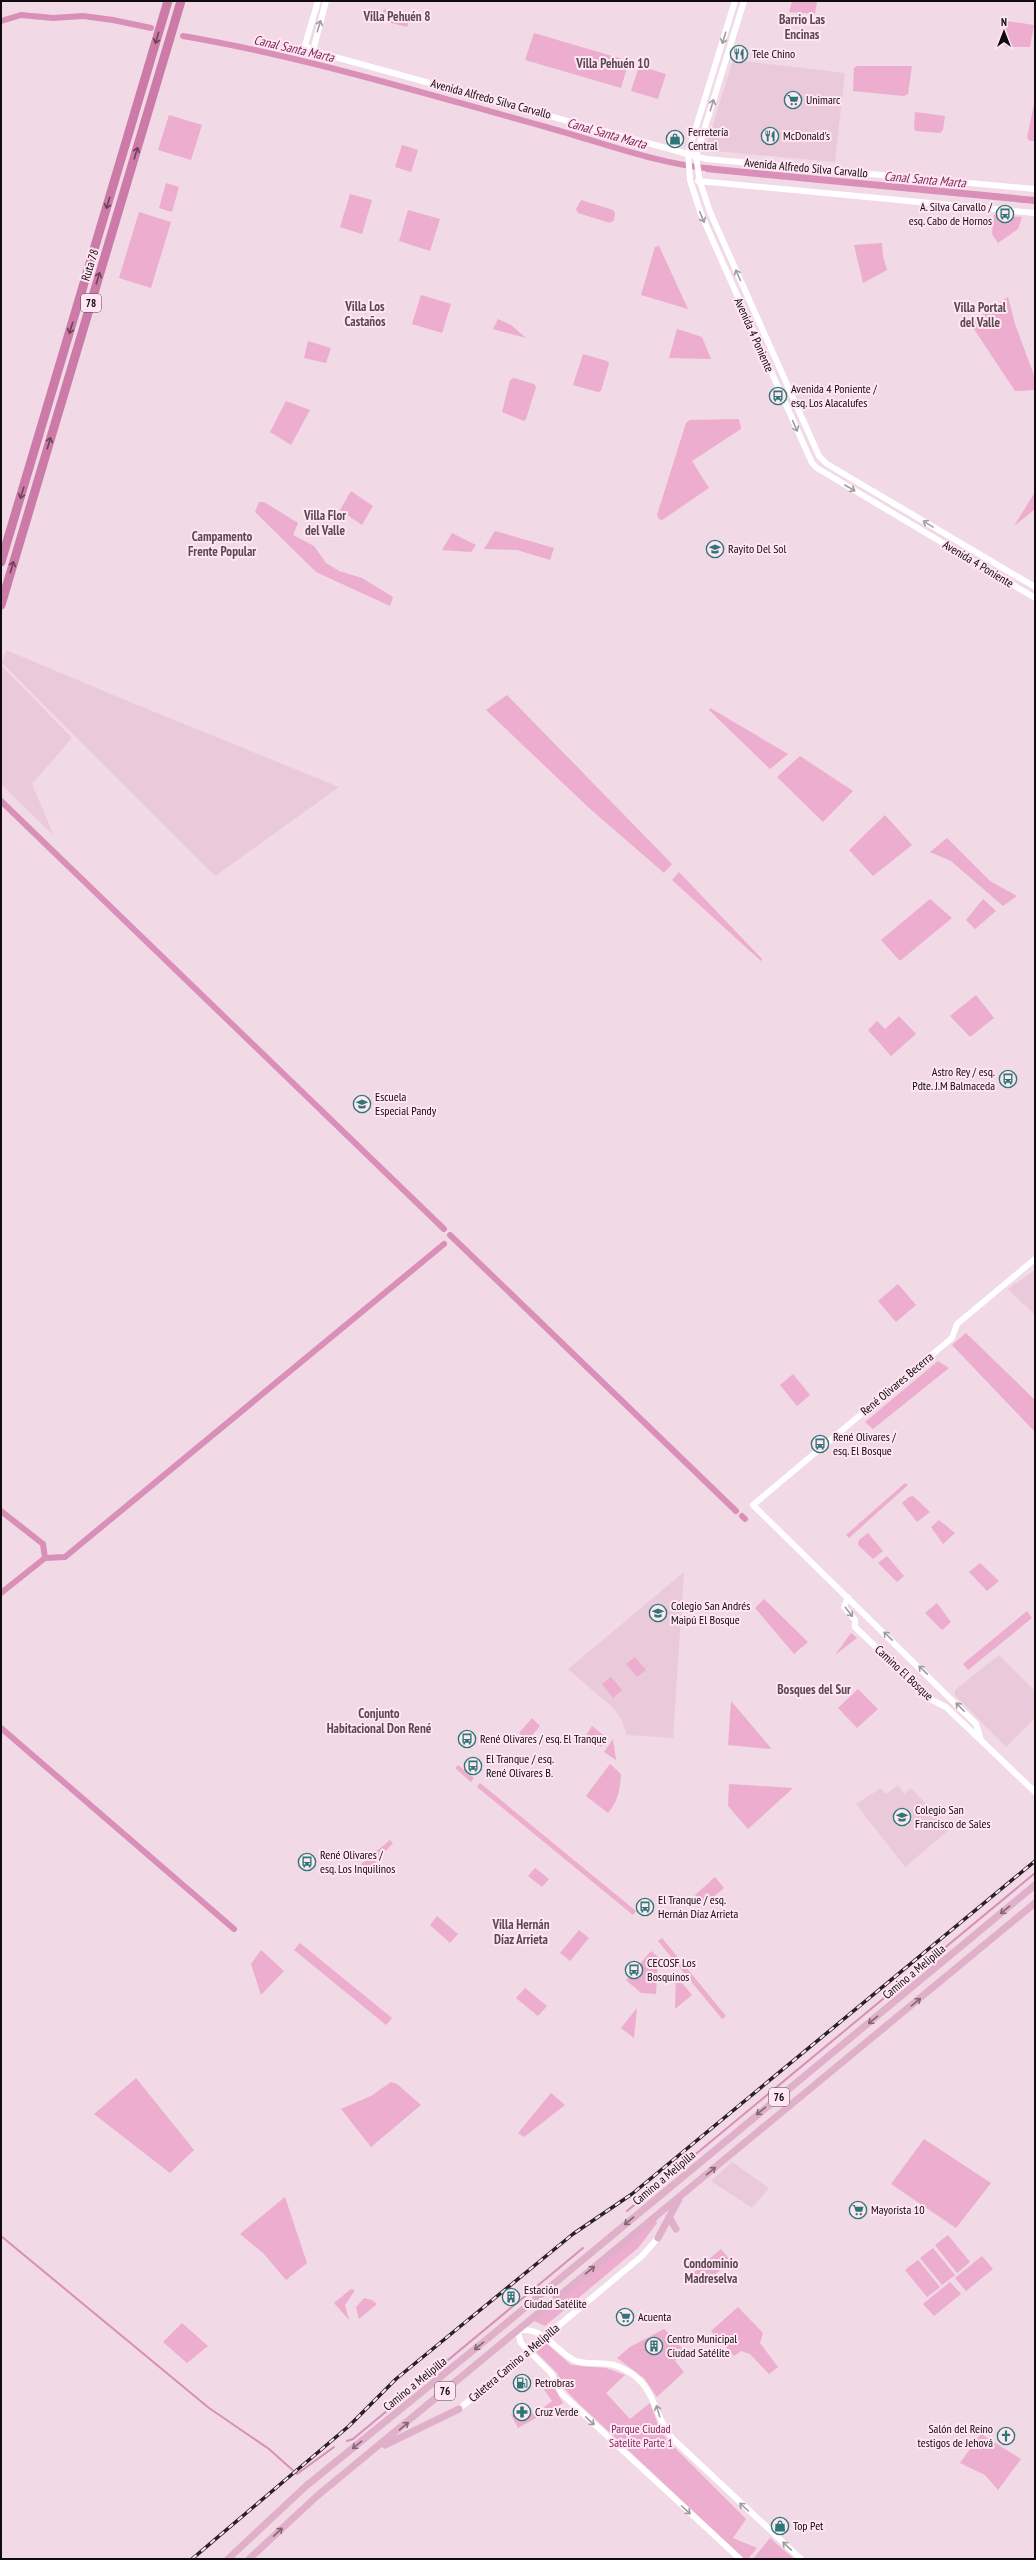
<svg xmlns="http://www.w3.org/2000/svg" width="1036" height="2560" viewBox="0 0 1036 2560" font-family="'PT Sans Narrow',sans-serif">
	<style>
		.built { fill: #eacada }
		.green { fill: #ecadce }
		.water { fill: #d98fb7 }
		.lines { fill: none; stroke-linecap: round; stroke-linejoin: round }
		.stream { stroke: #d98fb7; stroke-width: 2 }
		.canal { stroke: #d98fb7; stroke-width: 6 }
		.minor { stroke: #fff; stroke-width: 6 }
		.major { stroke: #e0afca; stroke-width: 7 }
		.highway { stroke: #cc7aa7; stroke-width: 9 }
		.rail-casing { stroke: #2a2126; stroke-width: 3.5 }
		.rail { stroke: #ffe6f2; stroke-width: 2; stroke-dasharray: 6; stroke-linecap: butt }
		.oneway { stroke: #a09d9f }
		.oneway2 { stroke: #6e425a }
		.oneway3 { stroke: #836575 }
		.labels { text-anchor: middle; stroke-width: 4; stroke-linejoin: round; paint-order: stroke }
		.shield { fill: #ffe6f2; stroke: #584c52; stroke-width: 1 }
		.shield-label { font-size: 11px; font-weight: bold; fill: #110a0e }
		.poi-label { font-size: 12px; fill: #110a0e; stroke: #ffe6f2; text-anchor: start }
		.street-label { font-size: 12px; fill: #110a0e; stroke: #ffe6f2 }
		.park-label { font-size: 12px; fill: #812b60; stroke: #ffe6f2 }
		.neighbourhood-label { font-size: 13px; font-weight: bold; fill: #5d4953; stroke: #ffe6f2 }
		.water-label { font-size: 13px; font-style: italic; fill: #7e285d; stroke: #ffe6f2 }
	</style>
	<rect width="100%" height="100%" fill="#f1d9e5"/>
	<!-- built -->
	<path class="built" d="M 733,60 L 845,73 L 835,162 L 705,150 Z
		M 6,650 L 130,702 L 339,787 L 215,876 L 2,663 Z
		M 1,665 L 72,738 L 32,784 L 54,836 L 1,784 Z
		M 1035,1270 L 1035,1315 L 1008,1289 Z
		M 684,1572 L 673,1738 L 627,1735 L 622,1720 L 614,1709 L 568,1669 Z
		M 999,1655 L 1035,1691 L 1035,1718 L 1006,1747 L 955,1695 L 955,1690 Z
		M 898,1785 L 904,1794 L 911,1788 L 950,1829 L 905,1867 L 856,1804 L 881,1788 L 886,1794 Z
		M 732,2162 L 769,2188 L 752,2208 L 711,2181 Z"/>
	<!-- green -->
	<path class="green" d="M 792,1 L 817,1 L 815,14 L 789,12 Z
		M 384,9 L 410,17 L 407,27 L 380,20 Z
		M 1007,21 L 1034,25 L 1030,47 L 1006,47 L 1004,44 Z
		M 534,33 L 629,61 L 621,88 L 525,60 Z
		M 639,66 L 666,74 L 658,99 L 631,91 Z
		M 857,66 L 912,66 L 908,94 L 904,96 L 853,91 L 854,68 Z
		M 1035,99 L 1035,141 L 1030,141 L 1027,138 Z
		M 915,112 L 945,116 L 943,130 L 940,133 L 916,131 L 914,128 Z
		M 169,115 L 202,125 L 191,160 L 158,150 Z
		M 402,145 L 418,150 L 411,172 L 395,167 Z
		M 166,183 L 179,187 L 172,212 L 159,208 Z
		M 350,194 L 372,200 L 362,234 L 340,227 Z
		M 581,200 L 613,210 L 615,213 L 614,220 L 610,223 L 578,213 L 576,209 Z
		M 408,210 L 440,219 L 430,251 L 399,241 Z
		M 139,212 L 171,222 L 151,288 L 119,278 Z
		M 994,215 L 1022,217 L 1018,229 L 998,243 L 992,234 Z
		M 882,243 L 883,256 L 887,270 L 863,283 L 854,245 Z
		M 659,246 L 688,309 L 641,295 L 655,247 Z
		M 421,295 L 451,304 L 442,333 L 412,324 Z
		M 1008,297 L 1015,324 L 1035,378 L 1035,390 L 1015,391 L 970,323 Z
		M 498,319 L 511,325 L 526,338 L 493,329 Z
		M 677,329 L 702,337 L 711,359 L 669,358 Z
		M 308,341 L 331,348 L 326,363 L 304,358 Z
		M 583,354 L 607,361 L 609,364 L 601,391 L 598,392 L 573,385 Z
		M 514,378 L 534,384 L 536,387 L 526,419 L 524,421 L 502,412 L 510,380 Z
		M 286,401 L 310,410 L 291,445 L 270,432 Z
		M 739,419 L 741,429 L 692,461 L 709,488 L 662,520 L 659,519 L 657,515 L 686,423 L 690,420 Z
		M 351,491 L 373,506 L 362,525 L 340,510 Z
		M 1035,492 L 1035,509 L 1014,526 Z
		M 259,502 L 264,502 L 298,523 L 293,535 L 314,546 L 326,563 L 339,571 L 362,578 L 393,597 L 390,606 L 316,572 L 255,512 Z
		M 495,531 L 554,548 L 550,560 L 517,550 L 484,549 Z
		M 452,533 L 476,545 L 471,552 L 442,550 Z
		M 507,695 L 672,864 L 664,873 L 588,807 L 486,710 Z
		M 710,708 L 788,754 L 770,769 L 709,710 Z
		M 800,756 L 853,791 L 823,822 L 777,777 Z
		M 885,815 L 912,845 L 873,876 L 849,850 Z
		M 947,838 L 990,881 L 1017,896 L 1003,906 L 951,861 L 930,852 Z
		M 679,872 L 762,959 L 761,961 L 672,880 Z
		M 930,899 L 952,918 L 901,960 L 899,960 L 881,940 Z
		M 983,899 L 996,911 L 975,929 L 966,920 Z
		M 976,995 L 994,1018 L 970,1037 L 950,1016 Z
		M 899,1016 L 916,1034 L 891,1056 L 868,1030 L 877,1021 L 885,1029 Z
		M 898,1284 L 916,1305 L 896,1322 L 878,1301 Z
		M 966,1333 L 1035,1400 L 1035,1432 L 952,1345 Z
		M 938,1361 L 949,1368 L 873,1429 L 865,1422 Z
		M 793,1374 L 810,1395 L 797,1406 L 780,1385 Z
		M 905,1483 L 908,1485 L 849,1538 L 846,1535 Z
		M 913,1496 L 930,1512 L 917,1522 L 902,1503 L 909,1497 Z
		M 939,1520 L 955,1533 L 943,1544 L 931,1527 Z
		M 868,1533 L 883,1551 L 873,1559 L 858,1545 L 859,1540 Z
		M 887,1556 L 904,1576 L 897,1582 L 878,1563 Z
		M 980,1563 L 999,1581 L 987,1591 L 969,1572 Z
		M 764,1599 L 808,1642 L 794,1654 L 755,1608 Z
		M 937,1603 L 951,1622 L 942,1630 L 925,1613 Z
		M 1027,1611 L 1032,1618 L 968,1670 L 963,1664 Z
		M 851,1633 L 857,1638 L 835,1655 Z
		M 635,1657 L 646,1670 L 637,1677 L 626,1664 Z
		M 611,1677 L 622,1690 L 613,1698 L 602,1684 Z
		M 858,1689 L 878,1709 L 857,1728 L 838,1708 Z
		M 731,1701 L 771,1748 L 770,1749 L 728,1745 Z
		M 532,1718 L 540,1726 L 528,1740 L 519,1733 Z
		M 592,1726 L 607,1738 L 601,1747 L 586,1735 Z
		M 613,1739 L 616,1760 L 604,1752 Z
		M 610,1764 L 621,1774 C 620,1790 618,1801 608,1813 L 586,1796 Z
		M 458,1765 L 474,1778 L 471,1782 L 455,1768 Z
		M 480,1783 L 636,1911 L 633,1915 L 477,1787 Z
		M 729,1784 L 793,1788 L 748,1829 L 728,1806 Z
		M 390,1840 L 393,1843 L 368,1870 L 361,1864 Z
		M 535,1868 L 549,1879 L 542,1887 L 528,1876 Z
		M 715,1877 L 724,1888 L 704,1905 L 695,1895 Z
		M 437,1916 L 458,1934 L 450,1943 L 430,1925 Z
		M 579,1930 L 589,1938 L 570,1961 L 560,1953 Z
		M 662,1938 L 726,2016 L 722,2019 L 658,1941 Z
		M 300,1943 L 392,2018 L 386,2025 L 294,1950 Z
		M 261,1950 L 284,1971 L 261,1995 L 251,1964 Z
		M 651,1951 L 658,1957 L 656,1994 L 641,1993 L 626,1980 Z
		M 676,1976 L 692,1995 L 675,2009 Z
		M 525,1988 L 547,2006 L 538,2016 L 516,1998 Z
		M 637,2008 L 634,2038 L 621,2028 Z
		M 136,2078 L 194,2150 L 170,2173 L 94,2114 Z
		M 391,2082 L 397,2084 L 421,2105 L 371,2147 L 341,2109 L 371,2096 Z
		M 551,2093 L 565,2105 L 524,2137 L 518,2133 Z
		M 924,2139 L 991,2183 L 956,2228 L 891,2184 Z
		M 285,2197 L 307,2263 L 286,2280 L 263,2253 L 240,2234 Z
		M 656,2220 L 657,2223 L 638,2248 L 545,2326 L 534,2321 Z
		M 948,2235 L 970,2262 L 957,2273 L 935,2245 Z
		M 933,2248 L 955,2275 L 942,2285 L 920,2258 Z
		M 721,2249 L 731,2261 L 704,2284 L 693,2273 Z
		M 982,2256 L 993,2269 L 966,2291 L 955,2278 Z
		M 918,2260 L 940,2287 L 927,2297 L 905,2270 Z
		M 950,2282 L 961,2294 L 934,2316 L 923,2304 Z
		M 351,2289 L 355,2290 L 345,2305 L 349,2320 L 334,2303 Z
		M 364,2298 L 372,2300 L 377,2304 L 359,2319 L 356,2307 Z
		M 738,2307 L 763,2333 L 760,2343 L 778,2367 L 769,2374 L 750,2354 L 741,2351 L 734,2356 L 711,2331 Z
		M 182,2323 L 208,2346 L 187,2363 L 163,2342 Z
		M 664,2329 L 683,2349 L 675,2361 L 684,2372 L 657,2397 L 644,2378 L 617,2358 L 630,2347 Z
		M 546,2343 L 571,2365 L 606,2368 L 625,2375 L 606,2393 L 630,2419 L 650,2403 L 660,2430 L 668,2441 L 746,2519 L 733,2538 L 757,2548 L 748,2559 L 744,2559 L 575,2400 L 564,2388 L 557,2373 L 536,2352 Z
		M 551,2382 L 563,2403 L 518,2428 L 511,2415 L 513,2414 L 520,2421 L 531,2412 L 535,2415 L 552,2401 L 543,2388 Z
		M 981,2434 L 1021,2459 L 998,2490 L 985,2475 L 960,2463 Z
		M 770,2538 L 794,2559 L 753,2559 Z"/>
	<!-- water -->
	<path class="water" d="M 705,165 L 1035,197 L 1035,204 L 706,172 Z"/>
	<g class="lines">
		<!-- stream -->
		<path class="stream" d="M 627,2211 L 1035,1873
			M 1,2236 L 209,2408 L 269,2449 L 297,2474 L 334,2447
			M 347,2441 L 353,2439 L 583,2248"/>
		<!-- canal -->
		<path class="canal" d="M 1,21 L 21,15 L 53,18 L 83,16 L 113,20 L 151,28
			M 183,36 C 306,57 426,94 546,127 C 601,142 656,164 713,169
			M 1,801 L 444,1229
			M 450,1235 L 736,1511
			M 1,1511 L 43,1544 L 45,1558
			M 742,1516 L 745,1519
			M 1,1593 L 45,1558 L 65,1557 L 444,1244
			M 1,1728 L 234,1929"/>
		<!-- minor -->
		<path class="minor" d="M 318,1 L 305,45 L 313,51 L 706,159 L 1035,189
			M 735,1 L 688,153 L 690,180 L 701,214 L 812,463 L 817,468 L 1035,598
			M 744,1 L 696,156 L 700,182 L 710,212 L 819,456 L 827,464 L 1035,587
			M 313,51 L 326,1
			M 698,181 L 1035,213
			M 848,1597 L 844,1607 L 855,1620 L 855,1627 L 930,1699 L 946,1707 L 1035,1792
			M 981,1740 L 976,1724 L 753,1505 L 952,1338 L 957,1324 L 1035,1259
			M 459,2409 L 642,2256 L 658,2238
			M 740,2559 L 562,2394 L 551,2373 L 521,2343 L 517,2330 C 545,2328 551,2346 572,2359 C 584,2367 603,2360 617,2366 C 659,2383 649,2411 673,2439 L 801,2559"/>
		<!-- major -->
		<path class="major" d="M 669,2217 L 676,2229
			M 658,2238 L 679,2199
			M 385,2445 L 459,2409
			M 228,2559 L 306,2486 L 492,2335 L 1035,1885
			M 249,2559 L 317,2496 L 1035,1903"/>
		<!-- highway -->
		<path class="highway" d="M 1,562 L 168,1
			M 1,605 L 181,1"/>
		<defs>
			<path id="rail" d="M 192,2559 L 349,2426 L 396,2379 L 573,2234 L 632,2194 L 1035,1861"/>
		</defs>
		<!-- rail casing -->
		<use href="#rail" class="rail-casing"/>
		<!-- rail -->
		<use href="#rail" class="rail"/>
	</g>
	<!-- one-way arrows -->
	<defs><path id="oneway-shaft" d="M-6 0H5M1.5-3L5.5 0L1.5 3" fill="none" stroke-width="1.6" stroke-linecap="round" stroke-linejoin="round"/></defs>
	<g class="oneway">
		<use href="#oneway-shaft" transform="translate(319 26) rotate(-73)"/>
		<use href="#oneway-shaft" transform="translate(724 38) rotate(107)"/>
		<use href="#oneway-shaft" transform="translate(712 105) rotate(-73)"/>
		<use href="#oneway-shaft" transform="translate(702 217) rotate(67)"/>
		<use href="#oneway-shaft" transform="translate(738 275) rotate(-114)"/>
		<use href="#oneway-shaft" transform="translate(795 426) rotate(66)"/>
		<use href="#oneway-shaft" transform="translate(850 488) rotate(30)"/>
		<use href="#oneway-shaft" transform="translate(928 524) rotate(-149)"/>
		<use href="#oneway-shaft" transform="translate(849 1612) rotate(52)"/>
		<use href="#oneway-shaft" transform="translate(888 1636) rotate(-136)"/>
		<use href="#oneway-shaft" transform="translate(923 1670) rotate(-136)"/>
		<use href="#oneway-shaft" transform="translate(960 1707) rotate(-134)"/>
		<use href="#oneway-shaft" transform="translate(658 2411) rotate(-107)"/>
		<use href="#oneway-shaft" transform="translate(590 2421) rotate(43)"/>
		<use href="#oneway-shaft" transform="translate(744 2507) rotate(-138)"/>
		<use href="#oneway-shaft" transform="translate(686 2510) rotate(42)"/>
		<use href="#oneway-shaft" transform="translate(787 2546) rotate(-137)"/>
	</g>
	<g class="oneway2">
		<use href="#oneway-shaft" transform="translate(157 38) rotate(106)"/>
		<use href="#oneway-shaft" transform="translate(136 153) rotate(-73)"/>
		<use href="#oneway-shaft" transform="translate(108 203) rotate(107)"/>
		<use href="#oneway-shaft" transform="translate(98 278) rotate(-73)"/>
		<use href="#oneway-shaft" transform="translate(71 328) rotate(107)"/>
		<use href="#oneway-shaft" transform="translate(49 443) rotate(-73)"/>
		<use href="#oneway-shaft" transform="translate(22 493) rotate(107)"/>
		<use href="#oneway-shaft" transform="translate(12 567) rotate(-73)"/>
	</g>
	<g class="oneway3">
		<use href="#oneway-shaft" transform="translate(1005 1910) rotate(140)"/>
		<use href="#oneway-shaft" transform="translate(916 2002) rotate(-40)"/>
		<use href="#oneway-shaft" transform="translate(873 2020) rotate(140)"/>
		<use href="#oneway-shaft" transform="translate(761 2111) rotate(141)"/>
		<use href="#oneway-shaft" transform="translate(711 2171) rotate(-39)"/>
		<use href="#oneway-shaft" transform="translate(629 2221) rotate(140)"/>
		<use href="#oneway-shaft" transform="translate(590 2270) rotate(-39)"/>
		<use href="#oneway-shaft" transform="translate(479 2346) rotate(141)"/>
		<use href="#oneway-shaft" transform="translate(404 2426) rotate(-40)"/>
		<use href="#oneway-shaft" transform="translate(357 2445) rotate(141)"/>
		<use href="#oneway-shaft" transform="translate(278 2532) rotate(-43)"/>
	</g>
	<!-- icons -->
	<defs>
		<symbol id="restaurant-ring" viewBox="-11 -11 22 22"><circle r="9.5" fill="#ffe6f2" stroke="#2e7778" stroke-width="1.5"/><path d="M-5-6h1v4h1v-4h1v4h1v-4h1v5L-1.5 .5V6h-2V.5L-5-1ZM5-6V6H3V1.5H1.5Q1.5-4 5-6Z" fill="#2e7778"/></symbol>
		<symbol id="supermarket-ring" viewBox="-11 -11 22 22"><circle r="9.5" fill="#ffe6f2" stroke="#2e7778" stroke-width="1.5"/><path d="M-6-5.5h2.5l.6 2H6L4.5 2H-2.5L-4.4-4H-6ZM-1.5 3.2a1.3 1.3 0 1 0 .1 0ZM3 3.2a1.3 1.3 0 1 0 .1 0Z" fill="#2e7778"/></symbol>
		<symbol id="shop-ring" viewBox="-11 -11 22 22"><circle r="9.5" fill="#ffe6f2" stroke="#2e7778" stroke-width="1.5"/><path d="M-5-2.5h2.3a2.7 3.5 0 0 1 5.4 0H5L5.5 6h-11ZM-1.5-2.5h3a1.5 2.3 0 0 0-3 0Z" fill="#2e7778"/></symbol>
		<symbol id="bus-ring" viewBox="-11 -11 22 22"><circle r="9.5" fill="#ffe6f2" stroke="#2e7778" stroke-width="1.5"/><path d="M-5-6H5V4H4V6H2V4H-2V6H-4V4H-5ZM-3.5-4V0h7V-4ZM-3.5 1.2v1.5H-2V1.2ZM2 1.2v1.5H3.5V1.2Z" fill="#2e7778"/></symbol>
		<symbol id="school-ring" viewBox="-11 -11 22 22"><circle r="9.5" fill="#ffe6f2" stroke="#2e7778" stroke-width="1.5"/><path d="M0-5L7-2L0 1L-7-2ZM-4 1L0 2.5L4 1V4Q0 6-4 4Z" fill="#2e7778"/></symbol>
		<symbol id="building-ring" viewBox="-11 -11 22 22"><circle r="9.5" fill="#ffe6f2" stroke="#2e7778" stroke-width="1.5"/><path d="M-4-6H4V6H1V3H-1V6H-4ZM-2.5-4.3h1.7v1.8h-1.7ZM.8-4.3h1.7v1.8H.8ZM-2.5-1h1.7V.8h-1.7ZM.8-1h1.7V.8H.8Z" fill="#2e7778"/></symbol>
		<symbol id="fuel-ring" viewBox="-11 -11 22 22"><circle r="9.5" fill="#ffe6f2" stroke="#2e7778" stroke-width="1.5"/><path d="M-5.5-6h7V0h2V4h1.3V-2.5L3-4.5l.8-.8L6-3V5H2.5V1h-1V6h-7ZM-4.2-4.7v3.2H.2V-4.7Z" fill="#2e7778"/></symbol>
		<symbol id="pharmacy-ring" viewBox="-11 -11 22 22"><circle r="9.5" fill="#ffe6f2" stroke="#2e7778" stroke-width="1.5"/><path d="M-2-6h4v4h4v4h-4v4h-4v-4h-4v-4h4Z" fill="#2e7778"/></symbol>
		<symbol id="church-ring" viewBox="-11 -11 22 22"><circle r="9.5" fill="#ffe6f2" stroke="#2e7778" stroke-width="1.5"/><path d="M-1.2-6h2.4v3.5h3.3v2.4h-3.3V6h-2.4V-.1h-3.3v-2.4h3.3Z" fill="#2e7778"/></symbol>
	</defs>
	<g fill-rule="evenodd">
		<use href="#restaurant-ring" x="729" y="44" width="20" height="20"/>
		<use href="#supermarket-ring" x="783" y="90" width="20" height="20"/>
		<use href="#restaurant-ring" x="760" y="126" width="20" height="20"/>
		<use href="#shop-ring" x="665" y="129" width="20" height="20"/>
		<use href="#bus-ring" x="995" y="204" width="20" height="20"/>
		<use href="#bus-ring" x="768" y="386" width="20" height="20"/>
		<use href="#school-ring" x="705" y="539" width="20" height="20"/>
		<use href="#bus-ring" x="998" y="1069" width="20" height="20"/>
		<use href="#school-ring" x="352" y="1094" width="20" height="20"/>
		<use href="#bus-ring" x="810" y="1434" width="20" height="20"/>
		<use href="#school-ring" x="648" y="1603" width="20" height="20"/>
		<use href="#bus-ring" x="457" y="1729" width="20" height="20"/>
		<use href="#bus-ring" x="463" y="1756" width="20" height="20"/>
		<use href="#school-ring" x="892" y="1807" width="20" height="20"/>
		<use href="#bus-ring" x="297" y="1852" width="20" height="20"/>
		<use href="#bus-ring" x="635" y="1897" width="20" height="20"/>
		<use href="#bus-ring" x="624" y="1960" width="20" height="20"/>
		<use href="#supermarket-ring" x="848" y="2200" width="20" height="20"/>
		<use href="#building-ring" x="501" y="2287" width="20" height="20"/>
		<use href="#supermarket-ring" x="615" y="2307" width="20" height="20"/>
		<use href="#building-ring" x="644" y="2336" width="20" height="20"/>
		<use href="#fuel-ring" x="512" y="2373" width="20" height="20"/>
		<use href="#pharmacy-ring" x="512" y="2402" width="20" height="20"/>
		<use href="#church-ring" x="996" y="2426" width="20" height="20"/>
		<use href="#shop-ring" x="770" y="2516" width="20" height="20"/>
	</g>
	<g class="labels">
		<!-- shield labels -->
		<g class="shield">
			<rect x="81" y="294" width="20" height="18" rx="3"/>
			<rect x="769" y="2088" width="20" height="18" rx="3"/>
			<rect x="435" y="2382" width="20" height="18" rx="3"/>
		</g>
		<g class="shield-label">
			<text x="91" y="307">78</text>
			<text x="779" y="2101">76</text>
			<text x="445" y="2395">76</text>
		</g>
		<!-- poi labels -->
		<g class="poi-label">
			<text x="752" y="58">Tele Chino</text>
			<text x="806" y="104">Unimarc</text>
			<text x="688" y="136">Ferretería<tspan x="688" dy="14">Central</tspan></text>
			<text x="783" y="140">McDonald's</text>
			<text x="992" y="211" text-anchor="end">A. Silva Carvallo /<tspan x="992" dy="14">esq. Cabo de Hornos</tspan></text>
			<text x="791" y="393">Avenida 4 Poniente /<tspan x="791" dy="14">esq. Los Alacalufes</tspan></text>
			<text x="728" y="553">Rayito Del Sol</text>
			<text x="995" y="1076" text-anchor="end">Astro Rey / esq.<tspan x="995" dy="14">Pdte. J.M Balmaceda</tspan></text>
			<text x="375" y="1101">Escuela<tspan x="375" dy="14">Especial Pandy</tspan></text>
			<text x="833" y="1441">René Olivares /<tspan x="833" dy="14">esq. El Bosque</tspan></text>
			<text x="671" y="1610">Colegio San Andrés<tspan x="671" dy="14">Maipú El Bosque</tspan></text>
			<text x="480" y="1743">René Olivares / esq. El Tranque</text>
			<text x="486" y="1763">El Tranque / esq.<tspan x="486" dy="14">René Olivares B.</tspan></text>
			<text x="915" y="1814">Colegio San<tspan x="915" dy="14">Francisco de Sales</tspan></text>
			<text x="320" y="1859">René Olivares /<tspan x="320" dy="14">esq. Los Inquilinos</tspan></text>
			<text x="658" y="1904">El Tranque / esq.<tspan x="658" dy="14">Hernán Díaz Arrieta</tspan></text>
			<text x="647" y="1967">CECOSF Los<tspan x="647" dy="14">Bosquinos</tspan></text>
			<text x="871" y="2214">Mayorista 10</text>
			<text x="524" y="2294">Estación<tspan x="524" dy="14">Ciudad Satélite</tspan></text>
			<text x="638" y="2321">Acuenta</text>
			<text x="667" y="2343">Centro Municipal<tspan x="667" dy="14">Ciudad Satélite</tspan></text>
			<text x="535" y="2387">Petrobras</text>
			<text x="535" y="2416">Cruz Verde</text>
			<text x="993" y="2433" text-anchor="end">Salón del Reino<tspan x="993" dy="14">testigos de Jehová</tspan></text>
			<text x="793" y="2530">Top Pet</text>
		</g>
		<!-- street labels -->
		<g class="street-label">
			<text transform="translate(491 99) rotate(15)" y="4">Avenida Alfredo Silva Carvallo</text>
			<text transform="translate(806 168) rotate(5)" y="4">Avenida Alfredo Silva Carvallo</text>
			<text transform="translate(90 265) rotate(-73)" y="4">Ruta 78</text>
			<text transform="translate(754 335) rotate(66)" y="4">Avenida 4 Poniente</text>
			<text transform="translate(978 564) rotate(31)" y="4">Avenida 4 Poniente</text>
			<text transform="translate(897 1384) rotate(-40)" y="4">René Olivares Becerra</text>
			<text transform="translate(904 1673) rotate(43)" y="4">Camino El Bosque</text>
			<text transform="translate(914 1972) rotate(-40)" y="4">Camino a Melipilla</text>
			<text transform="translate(664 2178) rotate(-40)" y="4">Camino a Melipilla</text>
			<text transform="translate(514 2363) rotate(-40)" y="4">Caletera Camino a Melipilla</text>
			<text transform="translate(415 2384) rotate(-39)" y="4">Camino a Melipilla</text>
		</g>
		<!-- park labels -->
		<g class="park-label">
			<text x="641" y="2433">Parque Ciudad<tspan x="641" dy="14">Satelite Parte 1</tspan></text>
		</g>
		<!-- neighbourhood labels -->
		<g class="neighbourhood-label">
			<text x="397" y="21">Villa Pehuén 8</text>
			<text x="802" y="24">Barrio Las<tspan x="802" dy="15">Encinas</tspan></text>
			<text x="613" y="68">Villa Pehuén 10</text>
			<text x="365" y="311">Villa Los<tspan x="365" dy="15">Castaños</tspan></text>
			<text x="980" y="312">Villa Portal<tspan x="980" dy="15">del Valle</tspan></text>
			<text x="325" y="520">Villa Flor<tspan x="325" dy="15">del Valle</tspan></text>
			<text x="222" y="541">Campamento<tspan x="222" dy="15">Frente Popular</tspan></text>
			<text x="814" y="1694">Bosques del Sur</text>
			<text x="379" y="1718">Conjunto<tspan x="379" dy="15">Habitacional Don René</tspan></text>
			<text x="521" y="1929">Villa Hernán<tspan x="521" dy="15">Díaz Arrieta</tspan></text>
			<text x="711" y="2268">Condominio<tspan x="711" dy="15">Madreselva</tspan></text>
		</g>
		<!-- water labels -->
		<g class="water-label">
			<text transform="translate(294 48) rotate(13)" y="5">Canal Santa Marta</text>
			<text transform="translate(607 133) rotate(16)" y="5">Canal Santa Marta</text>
			<text transform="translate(925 179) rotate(5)" y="5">Canal Santa Marta</text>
		</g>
	</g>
	<!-- border -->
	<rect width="1036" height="2560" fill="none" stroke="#110a0e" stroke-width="4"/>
	<!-- north arrow -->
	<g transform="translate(1004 32)" stroke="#ffe6f2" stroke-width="3" paint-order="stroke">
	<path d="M0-3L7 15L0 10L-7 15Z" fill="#110a0e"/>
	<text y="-6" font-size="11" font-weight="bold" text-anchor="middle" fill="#110a0e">N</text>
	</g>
</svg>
